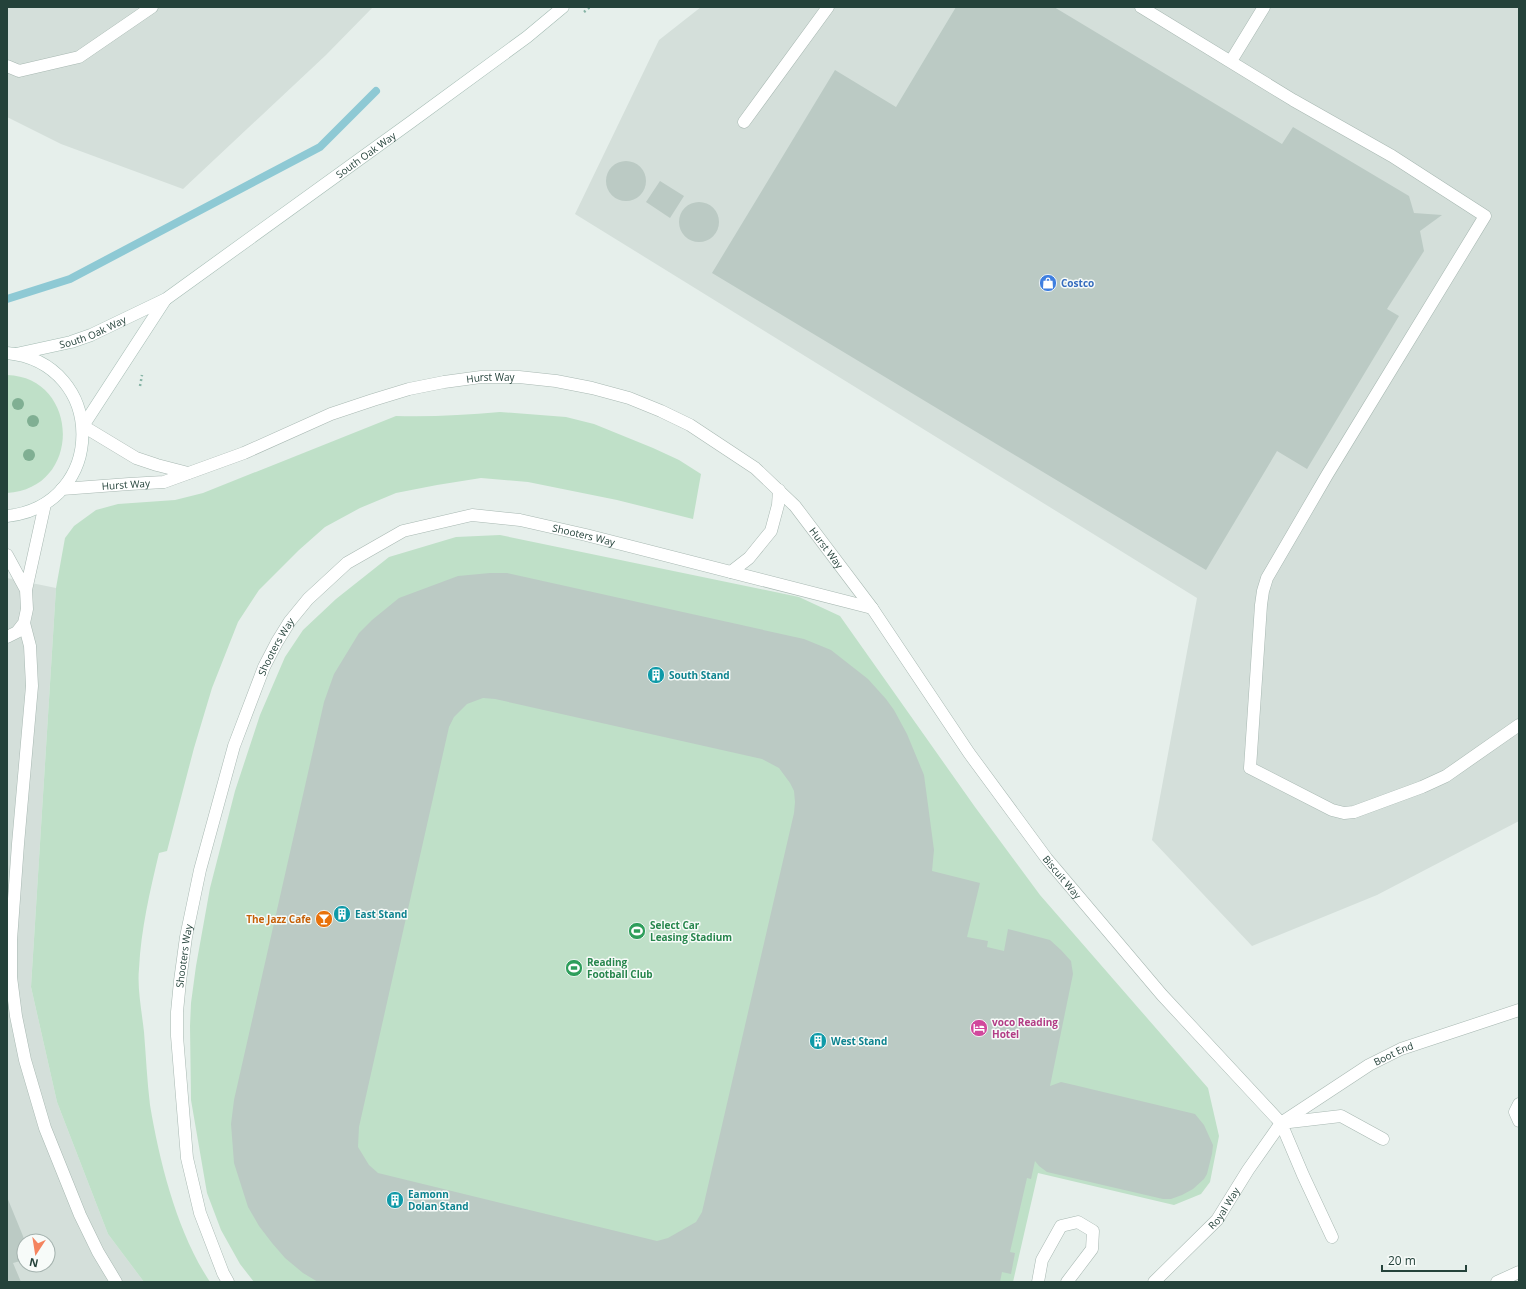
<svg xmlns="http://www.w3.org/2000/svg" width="1526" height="1289" viewBox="0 0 1526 1289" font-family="'Open Sans',sans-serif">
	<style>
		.built { fill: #d4dfda; fill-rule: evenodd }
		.green { fill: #bfe0c8 }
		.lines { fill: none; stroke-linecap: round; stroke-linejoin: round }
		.stream { stroke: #8ec9d4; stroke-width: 8 }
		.building { fill: #bbcac4; fill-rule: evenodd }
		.lane-casing { stroke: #a8b8b2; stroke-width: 13 }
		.street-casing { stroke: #a8b8b2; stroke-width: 13 }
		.secondary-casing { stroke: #a4bbb3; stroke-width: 13 }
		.path { stroke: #86b3a5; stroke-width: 2.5; stroke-dasharray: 2 3; stroke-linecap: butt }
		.lane { stroke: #fff; stroke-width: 12 }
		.street { stroke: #fff; stroke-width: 12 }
		.secondary { stroke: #fff; stroke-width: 12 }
		.tree { fill: #80af93 }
		.labels { text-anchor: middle; stroke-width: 3; stroke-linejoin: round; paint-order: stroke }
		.street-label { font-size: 10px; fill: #24423a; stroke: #f7fbf9 }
		.shop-label { font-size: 10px; font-weight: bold; fill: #366cbe; stroke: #f7fbf9; text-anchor: start }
		.culture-label { font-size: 10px; font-weight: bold; fill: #0d838f; stroke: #f7fbf9; text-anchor: start }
		.food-label { font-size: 10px; font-weight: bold; fill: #c56008; stroke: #f7fbf9; text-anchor: end }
		.leisure-label { font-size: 10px; font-weight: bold; fill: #27864d; stroke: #f7fbf9; text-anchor: start }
		.hotel-label { font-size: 10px; font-weight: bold; fill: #b23c85; stroke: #f7fbf9; text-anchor: start }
	</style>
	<rect width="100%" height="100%" fill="#e6efeb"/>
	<!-- built -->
	<path class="built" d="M 7,7 L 373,7 L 326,55 L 183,189 L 61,144 L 7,117 Z
		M 701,7 L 1519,7 L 1519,821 L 1377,895 L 1252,946 L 1152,840 L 1197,598 L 575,214 L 659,40 Z
		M 7,578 L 56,588 L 31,987 L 57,1102 L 108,1234 L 144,1282 L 7,1282 ZM 24,1241 L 48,1241 L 48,1265 L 24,1265 Z"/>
	<!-- green -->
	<path class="green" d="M 7,375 C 80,377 83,489 7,493 Z
		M 500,412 L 566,417 L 594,424 L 653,448 L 679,460 L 701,474 L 693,519 L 617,500 L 528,482 L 481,478 L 437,485 L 396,493 L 360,508 L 325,527 L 299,550 L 259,590 L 238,622 L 212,688 L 194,748 L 167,851 L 159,853 C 150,891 141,929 139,969 C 137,988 142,1013 144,1032 C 146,1056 147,1081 150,1105 C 160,1164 177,1232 210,1282 L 144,1282 L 108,1234 L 57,1102 L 31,987 L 56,588 L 65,538 L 74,526 L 96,510 L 118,504 L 175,500 L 203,493 L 396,416 C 431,417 465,415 500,412 Z
		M 500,535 L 799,597 L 840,616 L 975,807 L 1040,895 L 1208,1088 L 1219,1136 L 1210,1182 L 1201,1194 L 1174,1205 L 1038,1173 L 1013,1282 L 254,1282 L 240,1264 L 221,1230 L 207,1193 L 191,1100 L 190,1026 L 191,1003 L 196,966 L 210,888 L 235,791 L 260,715 L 285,657 L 303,630 L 336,599 L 389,557 L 456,537 Z"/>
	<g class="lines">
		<!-- stream -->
		<path class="stream" d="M 7,299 L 70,279 L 320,147 L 376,91"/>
	</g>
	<!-- building -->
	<path class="building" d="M 956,7 L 1054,7 L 1282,144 L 1293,127 L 1409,196 L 1414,213 L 1442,215 L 1420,231 L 1424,251 L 1387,309 L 1399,316 L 1307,469 L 1277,451 L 1206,570 L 712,273 L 835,70 L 896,107 Z
		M606 181a20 20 0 1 1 40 0a20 20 0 1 1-40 0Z
		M 660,181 L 684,196 L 670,218 L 646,202 Z
		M679 222a20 20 0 1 1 40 0a20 20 0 1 1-40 0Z
		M 490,573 L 507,573 L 804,639 L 831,650 L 868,679 L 886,699 L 894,710 L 907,734 L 924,775 L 934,850 L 932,871 L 980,883 L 967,937 L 988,941 L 987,947 L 1004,951 L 1008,929 L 1050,940 L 1061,950 L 1071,961 L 1073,974 L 1050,1086 L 1061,1082 L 1074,1085 L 1195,1114 L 1204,1125 L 1213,1145 L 1212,1154 L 1207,1174 L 1204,1179 L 1193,1189 L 1182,1195 L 1171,1199 L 1163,1199 L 1047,1172 L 1039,1166 L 1035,1161 L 1031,1179 L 1027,1178 L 1010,1252 L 1015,1253 L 1011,1274 L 1002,1272 L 1000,1282 L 934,1282 L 934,1280 L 933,1282 L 318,1282 L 303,1273 L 285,1258 L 272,1243 L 259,1226 L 248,1207 L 234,1163 L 231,1124 L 234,1100 L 324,702 L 334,674 L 359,633 L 372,620 L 399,598 L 458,576 ZM 483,698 L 495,699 L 762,759 L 779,768 L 790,783 L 794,791 L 795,802 L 794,813 L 702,1212 L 696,1222 L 668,1238 L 657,1241 L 378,1173 L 369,1165 L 358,1147 L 359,1127 L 449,727 L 454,717 L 467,704 Z
		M 7,1197 L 25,1241 L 24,1260 L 13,1263 L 21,1282 L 7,1282 Z"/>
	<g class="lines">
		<defs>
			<path id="lane" d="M 1141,7 L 1293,100 L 1392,156 L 1485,216 L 1327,475 L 1267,578 L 1263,591 L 1261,605 L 1250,768 L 1332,810 L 1344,813 L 1354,812 L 1422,787 L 1446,776 L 1519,725
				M 1231,61 L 1264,7
				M 7,66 L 19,71 L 79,57 L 152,7
				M 744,122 L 828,7
				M 7,555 L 26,590
				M 24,623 L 30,646 L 32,686 L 18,844 L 11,940 L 11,977 L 16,1016 L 25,1060 L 45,1128 L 80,1215 L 98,1252 L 116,1282
				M 7,637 L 17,632 L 24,623 L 27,609 L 26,590 L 45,504
				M 1519,1104 L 1515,1112 L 1519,1121
				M 1332,1237 L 1303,1175 L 1281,1123 L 1341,1116 L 1383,1139
				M 1038,1282 L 1042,1260 L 1061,1226 L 1078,1222 L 1093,1231 L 1092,1249 L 1067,1282
				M 1497,1282 L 1519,1272"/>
			<g id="street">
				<path d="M 83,426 L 136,458 L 157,465 L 188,473"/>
				<path id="s1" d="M 62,489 L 129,484 L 164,482 L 244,453 L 331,414 L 373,400 L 409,389 L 444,382 L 481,377 L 519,377 L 556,381 L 592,388 L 629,398 L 661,411 L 690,425 L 755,468 L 795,506 L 872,608 L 969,753 L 1047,859 L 1162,995 L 1281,1123"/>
				<path d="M 731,572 L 749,558 L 771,531 L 778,505 L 779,490"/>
				<path id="s2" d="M 228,1282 L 223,1273 L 200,1213 L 187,1158 L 177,1036 L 177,1012 L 180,981 L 186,937 L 200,870 L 234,746 L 264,667 L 277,642 L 290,621 L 308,599 L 347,563 L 403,531 L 472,515 L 520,520 L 586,535 L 872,608"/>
				<path id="s3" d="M 1154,1282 L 1217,1220 L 1248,1170 L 1281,1123 L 1369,1065 L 1401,1049 L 1519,1010"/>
			</g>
			<g id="secondary">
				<path d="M 7,353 C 107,363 108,505 7,516"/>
				<path id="s4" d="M 16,354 L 71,342 L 91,335 L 166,299 L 411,122 L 527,37 L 563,7"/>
				<path d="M 83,426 L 165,300"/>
			</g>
		</defs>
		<!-- lane casing -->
		<use href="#lane" class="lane-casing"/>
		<!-- street casing -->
		<use href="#street" class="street-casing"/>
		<!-- secondary casing -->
		<use href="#secondary" class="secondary-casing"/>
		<!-- path -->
		<path class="path" d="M 584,12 L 590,7
			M 140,386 L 142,375"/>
		<!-- lane -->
		<use href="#lane" class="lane"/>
		<!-- street -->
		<use href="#street" class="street"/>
		<!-- secondary -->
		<use href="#secondary" class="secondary"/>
	</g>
	<!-- trees -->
	<g class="tree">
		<circle cx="18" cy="404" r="6"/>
		<circle cx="33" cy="421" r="6"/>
		<circle cx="29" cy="455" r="6"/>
	</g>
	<!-- icons -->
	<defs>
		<symbol id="shop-disc" viewBox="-11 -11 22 22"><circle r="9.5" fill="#3f7fe0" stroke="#f7fbf9"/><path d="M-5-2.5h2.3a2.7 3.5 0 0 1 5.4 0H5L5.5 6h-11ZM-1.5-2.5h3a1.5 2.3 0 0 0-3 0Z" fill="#fff"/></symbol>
		<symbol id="building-disc" viewBox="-11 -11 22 22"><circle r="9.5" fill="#0f9aa8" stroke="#f7fbf9"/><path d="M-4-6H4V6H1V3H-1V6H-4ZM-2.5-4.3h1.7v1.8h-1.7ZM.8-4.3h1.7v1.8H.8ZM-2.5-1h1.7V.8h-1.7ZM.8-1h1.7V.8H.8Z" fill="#fff"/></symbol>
		<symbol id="bar-disc" viewBox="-11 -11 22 22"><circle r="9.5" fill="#e8710a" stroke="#f7fbf9"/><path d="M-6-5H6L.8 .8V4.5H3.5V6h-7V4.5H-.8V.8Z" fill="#fff"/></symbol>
		<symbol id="stadium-disc" viewBox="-11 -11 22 22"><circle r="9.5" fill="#2e9e5b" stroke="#f7fbf9"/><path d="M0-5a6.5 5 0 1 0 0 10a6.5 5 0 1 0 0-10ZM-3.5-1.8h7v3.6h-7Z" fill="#fff"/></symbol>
		<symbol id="hotel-disc" viewBox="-11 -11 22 22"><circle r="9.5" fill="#d1479c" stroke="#f7fbf9"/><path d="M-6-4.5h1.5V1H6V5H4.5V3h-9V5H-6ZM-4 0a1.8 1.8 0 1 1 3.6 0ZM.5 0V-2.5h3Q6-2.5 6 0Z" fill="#fff"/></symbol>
	</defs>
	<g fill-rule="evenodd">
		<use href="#shop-disc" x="1038" y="273" width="20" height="20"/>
		<use href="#building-disc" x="646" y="665" width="20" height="20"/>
		<use href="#building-disc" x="332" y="904" width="20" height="20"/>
		<use href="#bar-disc" x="314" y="909" width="20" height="20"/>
		<use href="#stadium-disc" x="627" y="921" width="20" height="20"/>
		<use href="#stadium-disc" x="564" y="958" width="20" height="20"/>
		<use href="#hotel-disc" x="969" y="1018" width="20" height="20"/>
		<use href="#building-disc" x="808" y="1031" width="20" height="20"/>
		<use href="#building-disc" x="385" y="1190" width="20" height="20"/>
	</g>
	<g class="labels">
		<!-- street labels -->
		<g class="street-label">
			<text dy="4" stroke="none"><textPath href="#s4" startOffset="407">South Oak Way</textPath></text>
			<text dy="4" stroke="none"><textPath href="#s4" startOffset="80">South Oak Way</textPath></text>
			<text dy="4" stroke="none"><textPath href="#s1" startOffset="447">Hurst Way</textPath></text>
			<text dy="4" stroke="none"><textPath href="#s1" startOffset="64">Hurst Way</textPath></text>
			<text dy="4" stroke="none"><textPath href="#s2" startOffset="1018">Shooters Way</textPath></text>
			<text dy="4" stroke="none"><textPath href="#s1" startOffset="840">Hurst Way</textPath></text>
			<text dy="4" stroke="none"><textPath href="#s2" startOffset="658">Shooters Way</textPath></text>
			<text dy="4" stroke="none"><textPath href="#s1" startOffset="1245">Biscuit Way</textPath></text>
			<text dy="4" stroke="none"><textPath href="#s2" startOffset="334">Shooters Way</textPath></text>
			<text dy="4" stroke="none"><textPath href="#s3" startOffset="337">Boot End</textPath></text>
			<text dy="4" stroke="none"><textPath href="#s3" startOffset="102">Royal Way</textPath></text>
		</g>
		<!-- shop labels -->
		<g class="shop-label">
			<text x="1061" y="287">Costco</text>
		</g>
		<!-- culture labels -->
		<g class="culture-label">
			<text x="669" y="679">South Stand</text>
			<text x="355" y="918">East Stand</text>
			<text x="831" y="1045">West Stand</text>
			<text x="408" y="1198">Eamonn<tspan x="408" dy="12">Dolan Stand</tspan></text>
		</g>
		<!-- food labels -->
		<g class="food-label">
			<text x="311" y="923">The Jazz Cafe</text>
		</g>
		<!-- leisure labels -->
		<g class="leisure-label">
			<text x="650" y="929">Select Car<tspan x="650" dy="12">Leasing Stadium</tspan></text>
			<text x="587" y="966">Reading<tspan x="587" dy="12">Football Club</tspan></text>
		</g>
		<!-- hotel labels -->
		<g class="hotel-label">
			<text x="992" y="1026">voco Reading<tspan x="992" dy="12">Hotel</tspan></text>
		</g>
	</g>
	<!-- border -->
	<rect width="1526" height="1289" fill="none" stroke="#24423a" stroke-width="16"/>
	<!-- north arrow -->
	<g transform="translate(36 1253) rotate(192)"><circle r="19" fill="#f7fbf9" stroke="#a3b1ad"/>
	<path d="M0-3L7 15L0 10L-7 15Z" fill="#f4845f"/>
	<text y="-6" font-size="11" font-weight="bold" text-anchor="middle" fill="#24423a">N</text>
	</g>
	<!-- scale -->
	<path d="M1382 1265v6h84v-6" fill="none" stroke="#24423a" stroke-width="2"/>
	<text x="1388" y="1265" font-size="12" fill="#24423a" stroke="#f7fbf9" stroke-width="3" paint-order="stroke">20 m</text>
</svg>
